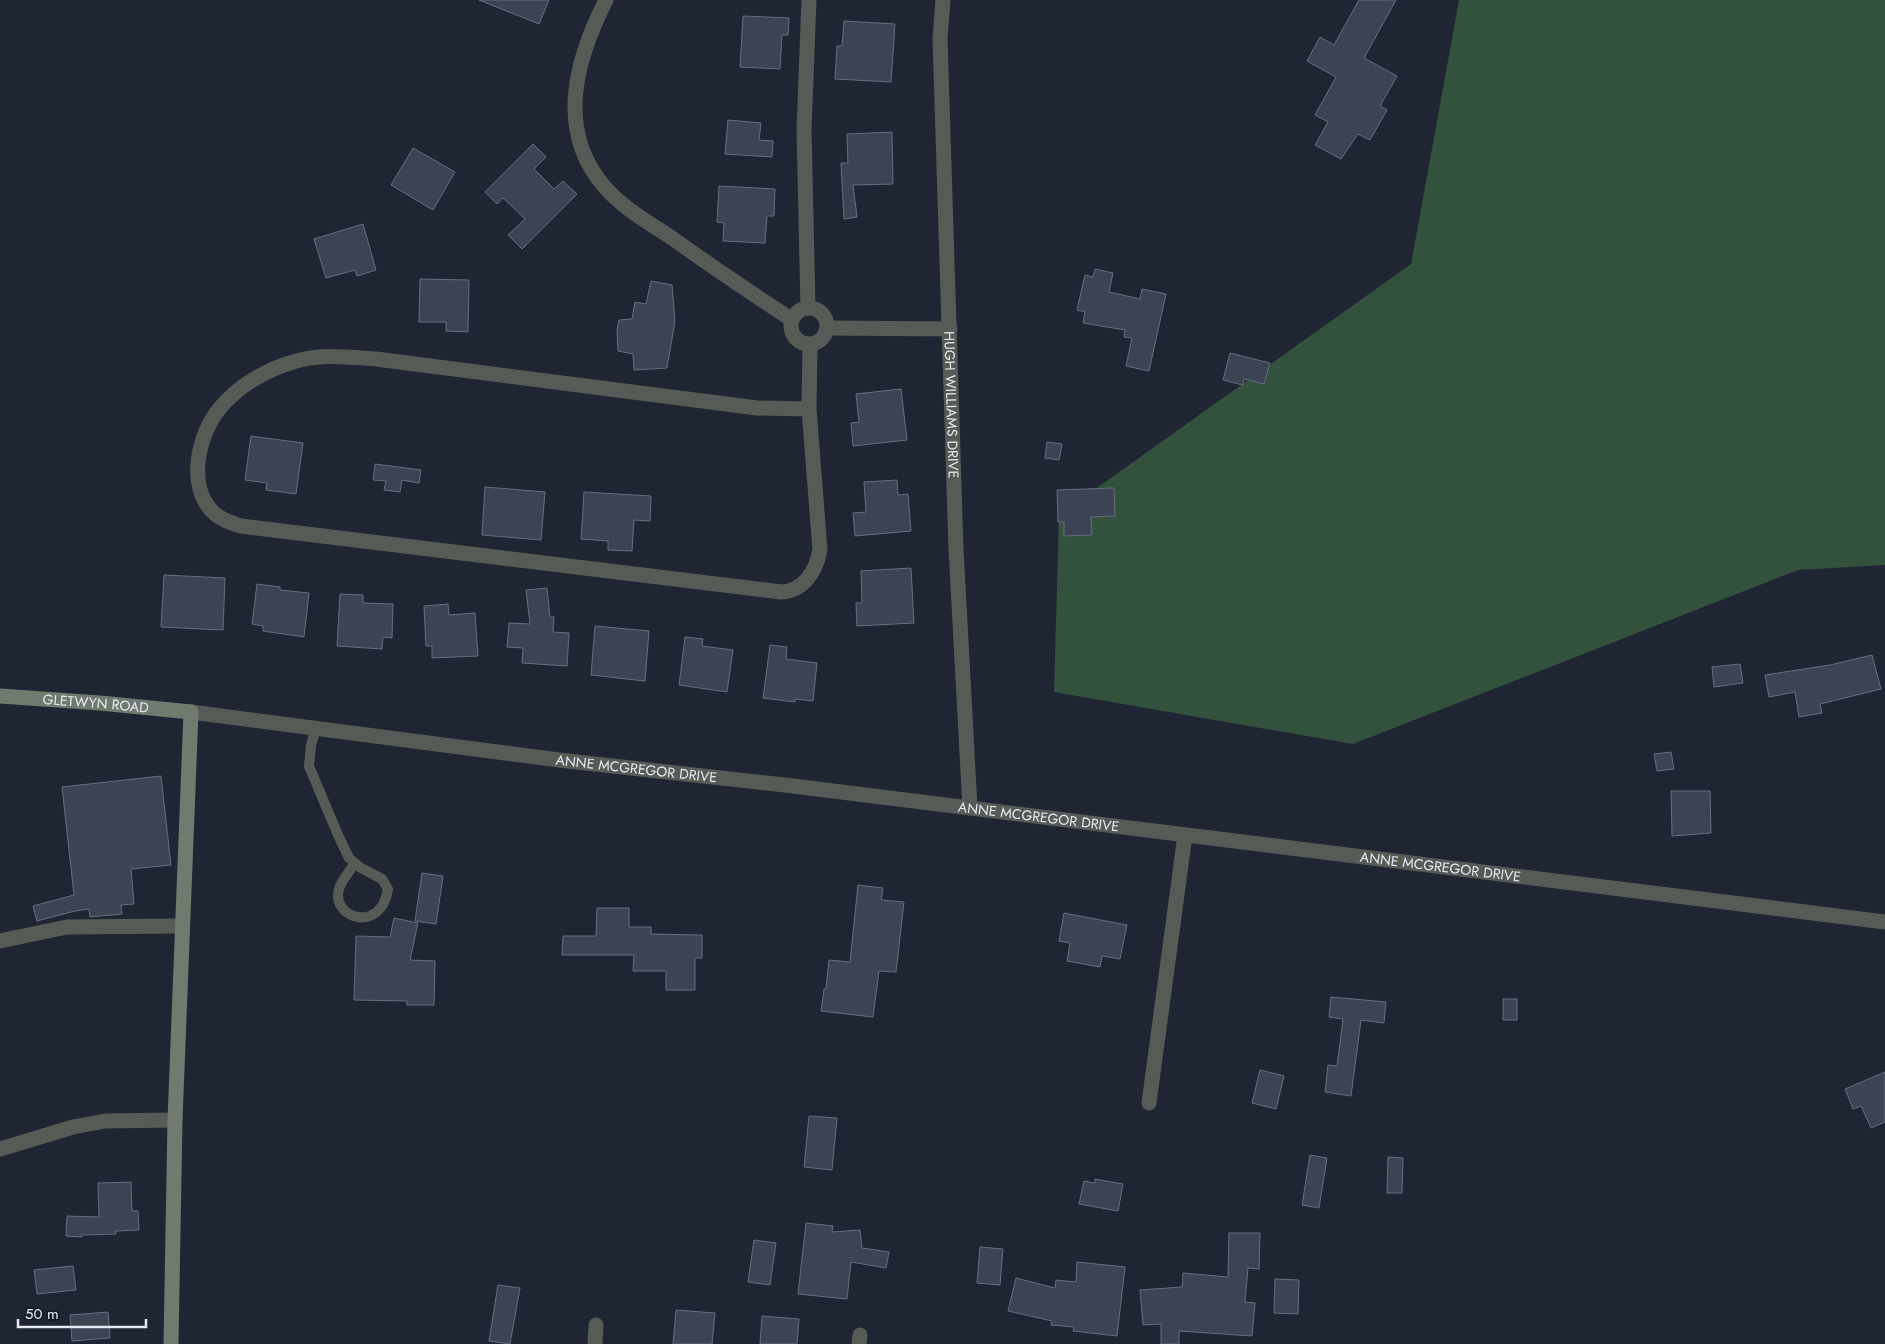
<svg xmlns="http://www.w3.org/2000/svg" width="1885" height="1344" viewBox="0 0 1885 1344" font-family="Jost,sans-serif">
	<style>
		.forest { fill: #33523e }
		.building { fill: #3c4353; stroke: #676e80 }
		.lines { fill: none; stroke-linecap: round; stroke-linejoin: round }
		.lane { stroke: #565c55; stroke-width: 10 }
		.street { stroke: #565c55; stroke-width: 15 }
		.secondary { stroke: #717a6f; stroke-width: 15 }
		.labels { text-anchor: middle; stroke-width: 4.5; stroke-linejoin: round; paint-order: stroke }
		.street-label { font-size: 14px; fill: #e6eaf4; stroke: #161c2a }
	</style>
	<rect width="100%" height="100%" fill="#202534"/>
	<!-- forest -->
	<path class="forest" d="M 1459,0 L 1885,0 L 1885,565 L 1798,570 L 1353,744 L 1054,692 L 1059,515 L 1411,264 Z"/>
	<!-- building -->
	<path class="building" d="M 479,0 L 549,0 L 539,24 Z
		M 1359,0 L 1396,0 L 1364,58 L 1397,76 L 1380,106 L 1387,110 L 1370,140 L 1358,134 L 1341,159 L 1315,145 L 1328,122 L 1315,115 L 1336,77 L 1307,61 L 1320,37 L 1334,45 Z
		M 743,16 L 789,18 L 788,35 L 782,35 L 780,69 L 740,67 Z
		M 844,21 L 895,24 L 891,82 L 835,79 L 837,46 L 842,46 Z
		M 728,120 L 761,123 L 759,140 L 773,141 L 772,157 L 725,154 Z
		M 892,132 L 893,184 L 853,185 L 857,217 L 844,219 L 841,163 L 848,163 L 847,134 Z
		M 533,144 L 546,157 L 534,169 L 554,189 L 563,181 L 577,194 L 522,249 L 508,235 L 525,219 L 503,198 L 497,204 L 485,192 Z
		M 413,148 L 455,172 L 433,210 L 391,185 Z
		M 719,186 L 775,189 L 774,216 L 767,216 L 765,243 L 723,241 L 724,223 L 717,222 Z
		M 363,224 L 376,270 L 357,276 L 355,270 L 326,278 L 314,239 Z
		M 1095,269 L 1113,273 L 1109,292 L 1140,299 L 1142,289 L 1166,294 L 1149,371 L 1126,366 L 1132,338 L 1124,337 L 1125,330 L 1083,323 L 1085,312 L 1077,310 L 1085,275 L 1093,277 Z
		M 420,279 L 469,280 L 468,332 L 446,331 L 446,322 L 419,322 Z
		M 651,281 L 672,285 L 675,321 L 667,368 L 634,370 L 633,354 L 618,351 L 617,330 L 619,320 L 632,319 L 635,302 L 646,304 Z
		M 1230,353 L 1270,363 L 1264,384 L 1244,379 L 1243,385 L 1223,380 Z
		M 901,389 L 907,440 L 853,446 L 851,423 L 859,422 L 856,394 Z
		M 251,436 L 303,443 L 296,494 L 266,490 L 267,483 L 245,480 Z
		M 1047,442 L 1062,444 L 1059,460 L 1045,458 Z
		M 375,464 L 421,470 L 419,483 L 402,480 L 400,492 L 384,490 L 386,481 L 373,480 Z
		M 897,480 L 898,495 L 908,494 L 911,531 L 855,536 L 853,513 L 866,512 L 864,482 Z
		M 485,487 L 545,492 L 541,540 L 482,535 Z
		M 1114,488 L 1115,516 L 1091,517 L 1092,535 L 1064,536 L 1064,522 L 1058,522 L 1057,490 Z
		M 584,492 L 651,496 L 650,521 L 634,520 L 632,551 L 608,550 L 608,541 L 581,539 Z
		M 911,568 L 914,623 L 857,626 L 856,603 L 862,603 L 861,571 Z
		M 164,575 L 225,578 L 223,630 L 161,627 Z
		M 257,584 L 280,587 L 280,590 L 309,593 L 304,637 L 263,631 L 263,626 L 252,624 Z
		M 547,588 L 550,617 L 554,617 L 553,632 L 569,633 L 567,666 L 522,663 L 523,648 L 507,647 L 509,623 L 530,624 L 526,590 Z
		M 340,594 L 363,595 L 363,603 L 393,604 L 392,638 L 383,637 L 382,649 L 337,646 Z
		M 448,604 L 449,615 L 475,613 L 478,656 L 432,658 L 432,646 L 426,646 L 424,606 Z
		M 595,626 L 649,631 L 645,681 L 591,675 Z
		M 685,637 L 703,639 L 702,646 L 733,650 L 727,692 L 679,685 Z
		M 770,645 L 787,647 L 786,659 L 817,663 L 813,701 L 795,699 L 795,702 L 763,698 Z
		M 1872,655 L 1881,689 L 1820,704 L 1822,713 L 1799,717 L 1795,692 L 1769,697 L 1765,675 L 1830,665 Z
		M 1740,664 L 1743,683 L 1714,687 L 1712,667 Z
		M 1671,752 L 1674,769 L 1657,771 L 1654,754 Z
		M 161,776 L 171,865 L 131,869 L 134,904 L 121,905 L 122,914 L 90,917 L 89,909 L 75,911 L 37,921 L 33,906 L 74,895 L 62,787 Z
		M 1671,791 L 1710,791 L 1711,833 L 1672,836 Z
		M 422,873 L 443,876 L 436,924 L 415,921 Z
		M 858,885 L 883,888 L 881,900 L 904,902 L 896,972 L 879,971 L 873,1017 L 821,1011 L 824,989 L 826,989 L 829,960 L 850,962 Z
		M 597,908 L 629,908 L 629,927 L 651,927 L 651,934 L 702,935 L 702,958 L 695,958 L 695,990 L 666,990 L 666,971 L 633,971 L 634,955 L 562,955 L 563,936 L 596,936 Z
		M 1064,913 L 1127,925 L 1120,959 L 1102,956 L 1100,967 L 1067,961 L 1070,943 L 1059,941 Z
		M 394,918 L 418,923 L 410,960 L 435,961 L 434,1005 L 407,1005 L 407,1001 L 354,1000 L 356,936 L 390,937 Z
		M 1331,997 L 1386,1002 L 1384,1023 L 1361,1020 L 1351,1096 L 1325,1092 L 1328,1065 L 1337,1066 L 1343,1019 L 1329,1017 Z
		M 1503,999 L 1517,999 L 1517,1020 L 1503,1020 Z
		M 1260,1070 L 1284,1076 L 1276,1109 L 1252,1103 Z
		M 1885,1072 L 1885,1122 L 1871,1128 L 1861,1106 L 1853,1109 L 1845,1089 Z
		M 809,1116 L 837,1118 L 832,1170 L 804,1167 Z
		M 1310,1155 L 1327,1158 L 1319,1208 L 1302,1205 Z
		M 1388,1157 L 1403,1158 L 1402,1193 L 1387,1193 Z
		M 1095,1179 L 1123,1184 L 1118,1211 L 1079,1204 L 1084,1181 L 1095,1183 Z
		M 131,1182 L 132,1211 L 138,1211 L 139,1230 L 116,1231 L 116,1234 L 82,1235 L 82,1237 L 66,1236 L 67,1216 L 99,1217 L 98,1183 Z
		M 806,1223 L 833,1226 L 832,1232 L 860,1230 L 862,1248 L 889,1252 L 886,1268 L 851,1262 L 847,1299 L 798,1294 Z
		M 1229,1233 L 1260,1233 L 1259,1269 L 1248,1268 L 1245,1302 L 1255,1303 L 1252,1336 L 1179,1331 L 1179,1344 L 1161,1344 L 1161,1324 L 1143,1325 L 1140,1290 L 1182,1287 L 1183,1273 L 1228,1277 Z
		M 754,1240 L 776,1243 L 770,1285 L 748,1282 Z
		M 980,1247 L 1003,1249 L 1000,1285 L 977,1283 Z
		M 1077,1262 L 1125,1267 L 1117,1336 L 1073,1331 L 1074,1327 L 1051,1325 L 1052,1321 L 1008,1311 L 1016,1278 L 1055,1288 L 1056,1280 L 1076,1282 Z
		M 73,1266 L 76,1290 L 37,1294 L 34,1270 Z
		M 1275,1279 L 1299,1280 L 1298,1314 L 1274,1313 Z
		M 498,1285 L 520,1288 L 510,1344 L 489,1341 Z
		M 676,1310 L 715,1313 L 712,1344 L 673,1344 Z
		M 108,1312 L 110,1338 L 72,1341 L 70,1315 Z
		M 762,1316 L 799,1319 L 797,1344 L 760,1344 Z"/>
	<g class="lines">
		<!-- lane -->
		<path class="lane" d="M 316,729 L 311,745 L 309,766 L 338,835 L 349,858 L 361,868 L 382,879 L 388,889 C 381,936 327,917 340,886 C 344,878 350,870 355,863"/>
		<!-- street -->
		<g class="street">
			<path d="M 606,0 C 576,59 556,129 603,185 C 621,207 648,222 672,238 C 711,266 751,293 791,319"/>
			<path id="s1" d="M 943,0 L 940,38 L 956,549 L 970,808"/>
			<path d="M 808,308 L 804,129 L 809,0"/>
			<circle cx="809" cy="326" r="18"/>
			<path d="M 827,328 L 950,329"/>
			<path d="M 809,409 L 757,408 L 376,359 C 348,357 320,353 293,362 C 266,370 238,386 220,408 C 198,434 186,487 214,513 C 221,520 232,523 241,526 L 781,592 C 804,591 816,571 820,550 L 809,409 L 810,345"/>
			<path id="s2" d="M 191,712 L 559,760 L 785,785 L 1885,922"/>
			<path d="M 0,941 L 67,927 L 182,926"/>
			<path d="M 1149,1103 L 1185,835"/>
			<path d="M 0,1149 L 73,1127 L 105,1121 L 175,1120"/>
			<path d="M 595,1344 L 596,1325"/>
			<path d="M 859,1344 L 860,1335"/>
		</g>
		<!-- secondary -->
		<path class="secondary" id="s3" d="M 0,696 L 100,703 L 191,712 L 175,1120 L 171,1344"/>
	</g>
	<g class="labels">
		<!-- street labels -->
		<g class="street-label">
			<text dy="5" stroke="none"><textPath href="#s1" startOffset="405">HUGH WILLIAMS DRIVE</textPath></text>
			<text dy="5" stroke="none"><textPath href="#s3" startOffset="96">GLETWYN ROAD</textPath></text>
			<text dy="5" stroke="none"><textPath href="#s2" startOffset="449">ANNE MCGREGOR DRIVE</textPath></text>
			<text dy="5" stroke="none"><textPath href="#s2" startOffset="854">ANNE MCGREGOR DRIVE</textPath></text>
			<text dy="5" stroke="none"><textPath href="#s2" startOffset="1259">ANNE MCGREGOR DRIVE</textPath></text>
		</g>
	</g>
	<!-- scale -->
	<path d="M18 1319v8h128v-8" fill="none" stroke="#e6eaf4" stroke-width="2.5"/>
	<text x="25" y="1319" font-size="15" fill="#e6eaf4" stroke="#161c2a" stroke-width="4" paint-order="stroke">50 m</text>
</svg>
